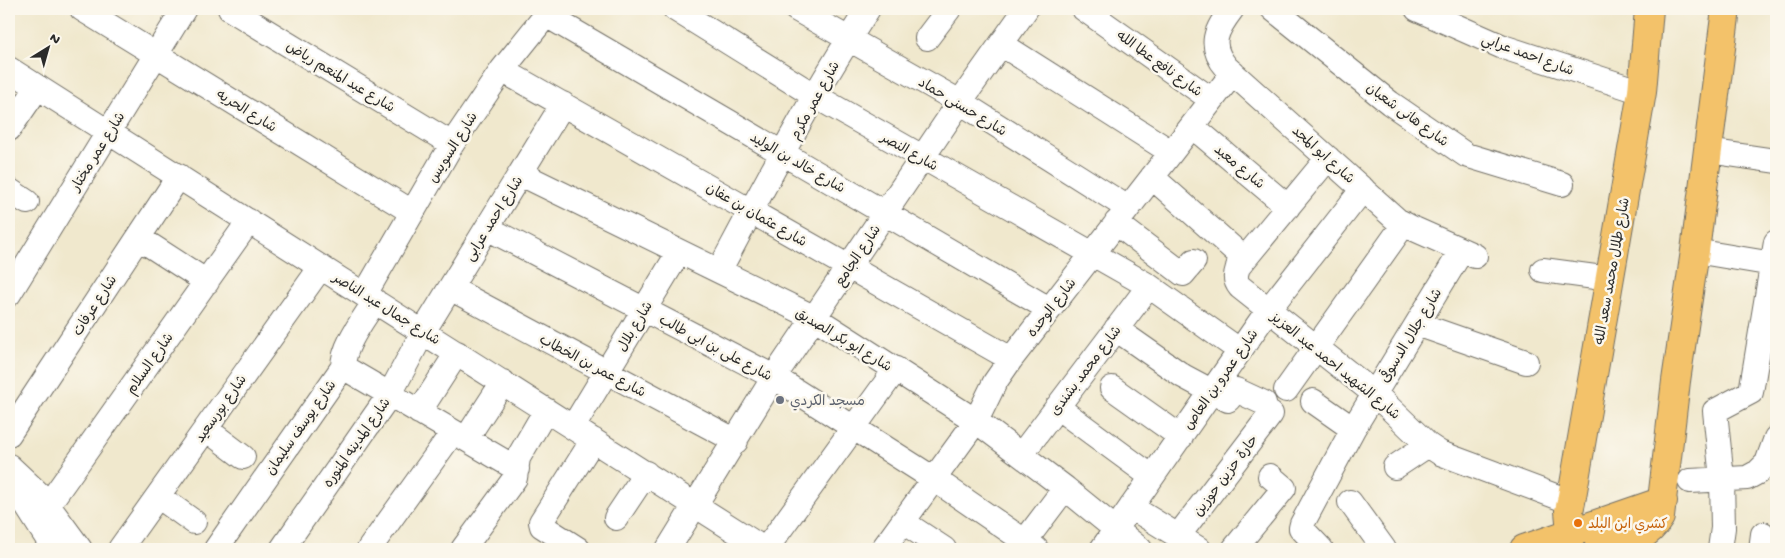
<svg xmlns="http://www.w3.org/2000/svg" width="1785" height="558" viewBox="0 0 1785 558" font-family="'Gochi Hand','Playpen Sans Arabic',sans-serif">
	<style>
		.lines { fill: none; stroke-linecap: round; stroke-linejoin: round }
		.minor-casing { stroke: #706d64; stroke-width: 26 }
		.major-casing { stroke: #706d64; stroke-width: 30 }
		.minor { stroke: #fff; stroke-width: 24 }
		.major { stroke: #f3c26a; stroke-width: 28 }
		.worship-dot { fill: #6b7280; stroke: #fbf7ec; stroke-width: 2 }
		.food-dot { fill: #e8710a; stroke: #fbf7ec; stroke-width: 2 }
		.labels { text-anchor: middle; stroke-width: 5; stroke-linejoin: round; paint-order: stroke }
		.street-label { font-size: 14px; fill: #2b2b2b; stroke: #fbf7ec }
		.worship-label { font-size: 14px; fill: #5b616d; stroke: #fbf7ec; text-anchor: start }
		.food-label { font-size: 14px; fill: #c56008; stroke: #fbf7ec; text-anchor: start }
	</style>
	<rect width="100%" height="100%" fill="#fbf7ec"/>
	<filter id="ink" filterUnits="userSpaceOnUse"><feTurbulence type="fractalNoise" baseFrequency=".02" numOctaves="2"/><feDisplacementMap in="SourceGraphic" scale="10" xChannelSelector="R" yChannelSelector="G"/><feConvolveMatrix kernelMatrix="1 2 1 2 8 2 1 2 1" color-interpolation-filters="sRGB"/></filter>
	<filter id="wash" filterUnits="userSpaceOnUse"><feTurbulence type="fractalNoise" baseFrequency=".0096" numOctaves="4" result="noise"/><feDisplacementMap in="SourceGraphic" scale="20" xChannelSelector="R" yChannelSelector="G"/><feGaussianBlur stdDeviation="1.12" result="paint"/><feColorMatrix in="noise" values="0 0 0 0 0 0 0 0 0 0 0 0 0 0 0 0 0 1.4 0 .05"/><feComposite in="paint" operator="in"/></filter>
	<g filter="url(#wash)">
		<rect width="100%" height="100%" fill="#f0e8cd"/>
	</g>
	<g filter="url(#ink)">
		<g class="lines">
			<defs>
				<path id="minor" d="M 82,9 L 412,212
					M 230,9 L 452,144
					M 675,9 L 815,96 L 1149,286 L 1239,350
					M 796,9 L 960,102 L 1128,208
					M 1084,9 L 1212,100
					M 1232,9 C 1216,30 1207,45 1227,68 L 1397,220 L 1412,228 L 1475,256
					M 1273,9 L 1390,103 L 1466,155 L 1562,184
					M 1417,9 L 1503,47 L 1642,92
					M 546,15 L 1049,309
					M 927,38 L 949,9
					M 1001,44 L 1171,152
					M 9,69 L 764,549
					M 502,70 L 1011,359
					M 1192,126 L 1288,207
					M 9,129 L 38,87
					M 1708,151 L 1776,161
					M 521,174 L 815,318 L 976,421 L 1065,488 L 1140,549
					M 1152,177 L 1238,253 C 1244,266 1229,274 1240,287 L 1375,394 L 1428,445 L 1440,453 L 1571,502
					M 9,190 L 27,202
					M 1116,223 L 1183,274 L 1194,261
					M 487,228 L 774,377 L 934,479 L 1036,549
					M 139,238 L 207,282
					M 1695,251 L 1773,264
					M 1238,267 L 1328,158
					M 1543,270 L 1610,279
					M 719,271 C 766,183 813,93 868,9
					M 450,288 L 736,441
					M 9,294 L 184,9
					M 365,294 L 452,144 L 502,70 L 551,9
					M 1417,324 L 1526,362
					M 1116,329 L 1183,376 L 1228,400 L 1236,390 L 1264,403
					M 343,367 L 517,469
					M 1112,388 L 1181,437
					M 1286,390 L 1404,224
					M 1313,401 L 1353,429
					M 1057,407 L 1152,477
					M 419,412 L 457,353
					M 573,427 L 679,252
					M 206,429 L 243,457
					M 9,434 L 179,176
					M 466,439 L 503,382
					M 1021,455 L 1149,286
					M 9,466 L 41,496 L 80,549
					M 1395,467 L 1428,445
					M 17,474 L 26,505 L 54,549
					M 1690,481 L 1747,478 L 1758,472 L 1767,463 L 1776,438
					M 158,496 L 194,522
					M 1350,502 L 1384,549
					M 48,505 L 249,221
					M 1131,507 L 1199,549
					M 616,518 L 646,473
					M 903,522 L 944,549
					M 1178,536 L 1271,414
					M 120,549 L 321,267
					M 216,549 L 343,367 C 343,345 364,319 375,301
					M 282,549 L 390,394 L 423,332 L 563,104
					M 369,549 L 453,432
					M 463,549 L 515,478 L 518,458 L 546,410
					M 578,549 L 542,526 L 541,522 L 593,440
					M 668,549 L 774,377 L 960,102 L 1026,9
					M 766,549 L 896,369
					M 883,549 L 976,421 L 995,382 L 1011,359 L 1233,73
					M 1019,549 L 1065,488
					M 1102,549 L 1269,309 L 1363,189
					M 1234,549 L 1284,488 L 1270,476
					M 1321,549 L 1301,528 L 1302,524 L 1353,429 L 1462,250
					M 1720,549 L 1723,528 L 1722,479 L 1715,411 L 1751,392 L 1776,242
					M 1761,549 L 1763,534"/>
				<path id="major" d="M 1571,532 L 1569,511 L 1571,502 L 1642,92 L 1649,9
					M 1524,549 L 1663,501
					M 1598,549 C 1624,542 1645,542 1660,517 L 1676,381 L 1695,251 L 1726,9"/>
			</defs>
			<!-- minor casing -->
			<use href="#minor" class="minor-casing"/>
			<!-- major casing -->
			<use href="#major" class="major-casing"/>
			<!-- minor -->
			<use href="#minor" class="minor"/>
			<!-- major -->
			<use href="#major" class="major"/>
		</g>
	</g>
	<!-- markers -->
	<circle class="worship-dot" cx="780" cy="400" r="5"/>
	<circle class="food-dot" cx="1578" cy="523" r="5"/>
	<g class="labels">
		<!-- street labels -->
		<g class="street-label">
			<text transform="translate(1528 54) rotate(20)" y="5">شارع احمد عرابي</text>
			<text transform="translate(1160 63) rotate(36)" y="5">شارع نافع عطا الله</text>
			<text transform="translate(341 76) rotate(31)" y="5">شارع عبد المنعم رياض</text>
			<text transform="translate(814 100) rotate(-61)" y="5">شارع عمر مكرم</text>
			<text transform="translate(963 106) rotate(31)" y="5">شارع حسنى حماد</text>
			<text transform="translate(247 110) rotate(32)" y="5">شارع الحريه</text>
			<text transform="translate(1408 114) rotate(36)" y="5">شارع هانى شعبان</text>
			<text transform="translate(452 147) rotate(-58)" y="5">شارع السويس</text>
			<text transform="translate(97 151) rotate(-58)" y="5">شارع عمر مختار</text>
			<text transform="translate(910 151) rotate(30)" y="5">شارع النصر</text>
			<text transform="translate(1324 154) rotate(42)" y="5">شارع ابو المجد</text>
			<text transform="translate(798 162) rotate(30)" y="5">شارع خالد بن الوليد</text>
			<text transform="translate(1240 166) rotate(40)" y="5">شارع معبد</text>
			<text transform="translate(757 214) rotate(30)" y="5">شارع عثمان بن عفان</text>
			<text transform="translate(493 218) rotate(-58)" y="5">شارع احمد عرابى</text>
			<text transform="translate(857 255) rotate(-56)" y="5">شارع الجامع</text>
			<text transform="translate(1611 271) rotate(-80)" y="5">شارع طلال محمد سعد الله</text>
			<text transform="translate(94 305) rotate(-57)" y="5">شارع عرفات</text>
			<text transform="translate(1051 307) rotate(-52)" y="5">شارع الوحده</text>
			<text transform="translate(387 308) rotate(32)" y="5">شارع جمال عبد الناصر</text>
			<text transform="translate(634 326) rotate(-59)" y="5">شارع بلال</text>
			<text transform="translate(1410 335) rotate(-59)" y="5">شارع جلال الدسوقى</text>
			<text transform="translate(844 339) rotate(31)" y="5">شارع ابو بكر الصديق</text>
			<text transform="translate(716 347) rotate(28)" y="5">شارع على بن ابى طالب</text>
			<text transform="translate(149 363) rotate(-55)" y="5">شارع السلام</text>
			<text transform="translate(593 365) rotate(28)" y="5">شارع عمر بن الخطاب</text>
			<text transform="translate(1336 365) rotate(39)" y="5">شارع الشهيد احمد عبد العزيز</text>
			<text transform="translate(1085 370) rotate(-53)" y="5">شارع محمد بشندى</text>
			<text transform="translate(1220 379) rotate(-55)" y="5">شارع عمرو بن العاص</text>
			<text transform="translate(220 408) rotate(-55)" y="5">شارع بورسعيد</text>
			<text transform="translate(300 427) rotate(-55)" y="5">شارع يوسف سليمان</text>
			<text transform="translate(356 442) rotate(-55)" y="5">شارع المدينه المنوره</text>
			<text transform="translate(1225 475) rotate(-53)" y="5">حارة حزين حوزين</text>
		</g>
		<!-- worship labels -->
		<g class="worship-label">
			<text x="790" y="405">مسجد الكردي</text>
		</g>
		<!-- food labels -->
		<g class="food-label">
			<text x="1588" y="528">كشري ابن البلد</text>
		</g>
	</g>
	<!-- margin -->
	<rect width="1785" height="558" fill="none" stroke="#fbf7ec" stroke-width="30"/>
	<!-- north arrow -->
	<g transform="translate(48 48) rotate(37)" stroke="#fbf7ec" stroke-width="4" paint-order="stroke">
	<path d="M0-4L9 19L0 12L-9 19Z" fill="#2b2b2b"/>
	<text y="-8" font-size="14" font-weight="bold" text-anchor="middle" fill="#2b2b2b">N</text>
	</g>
</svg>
